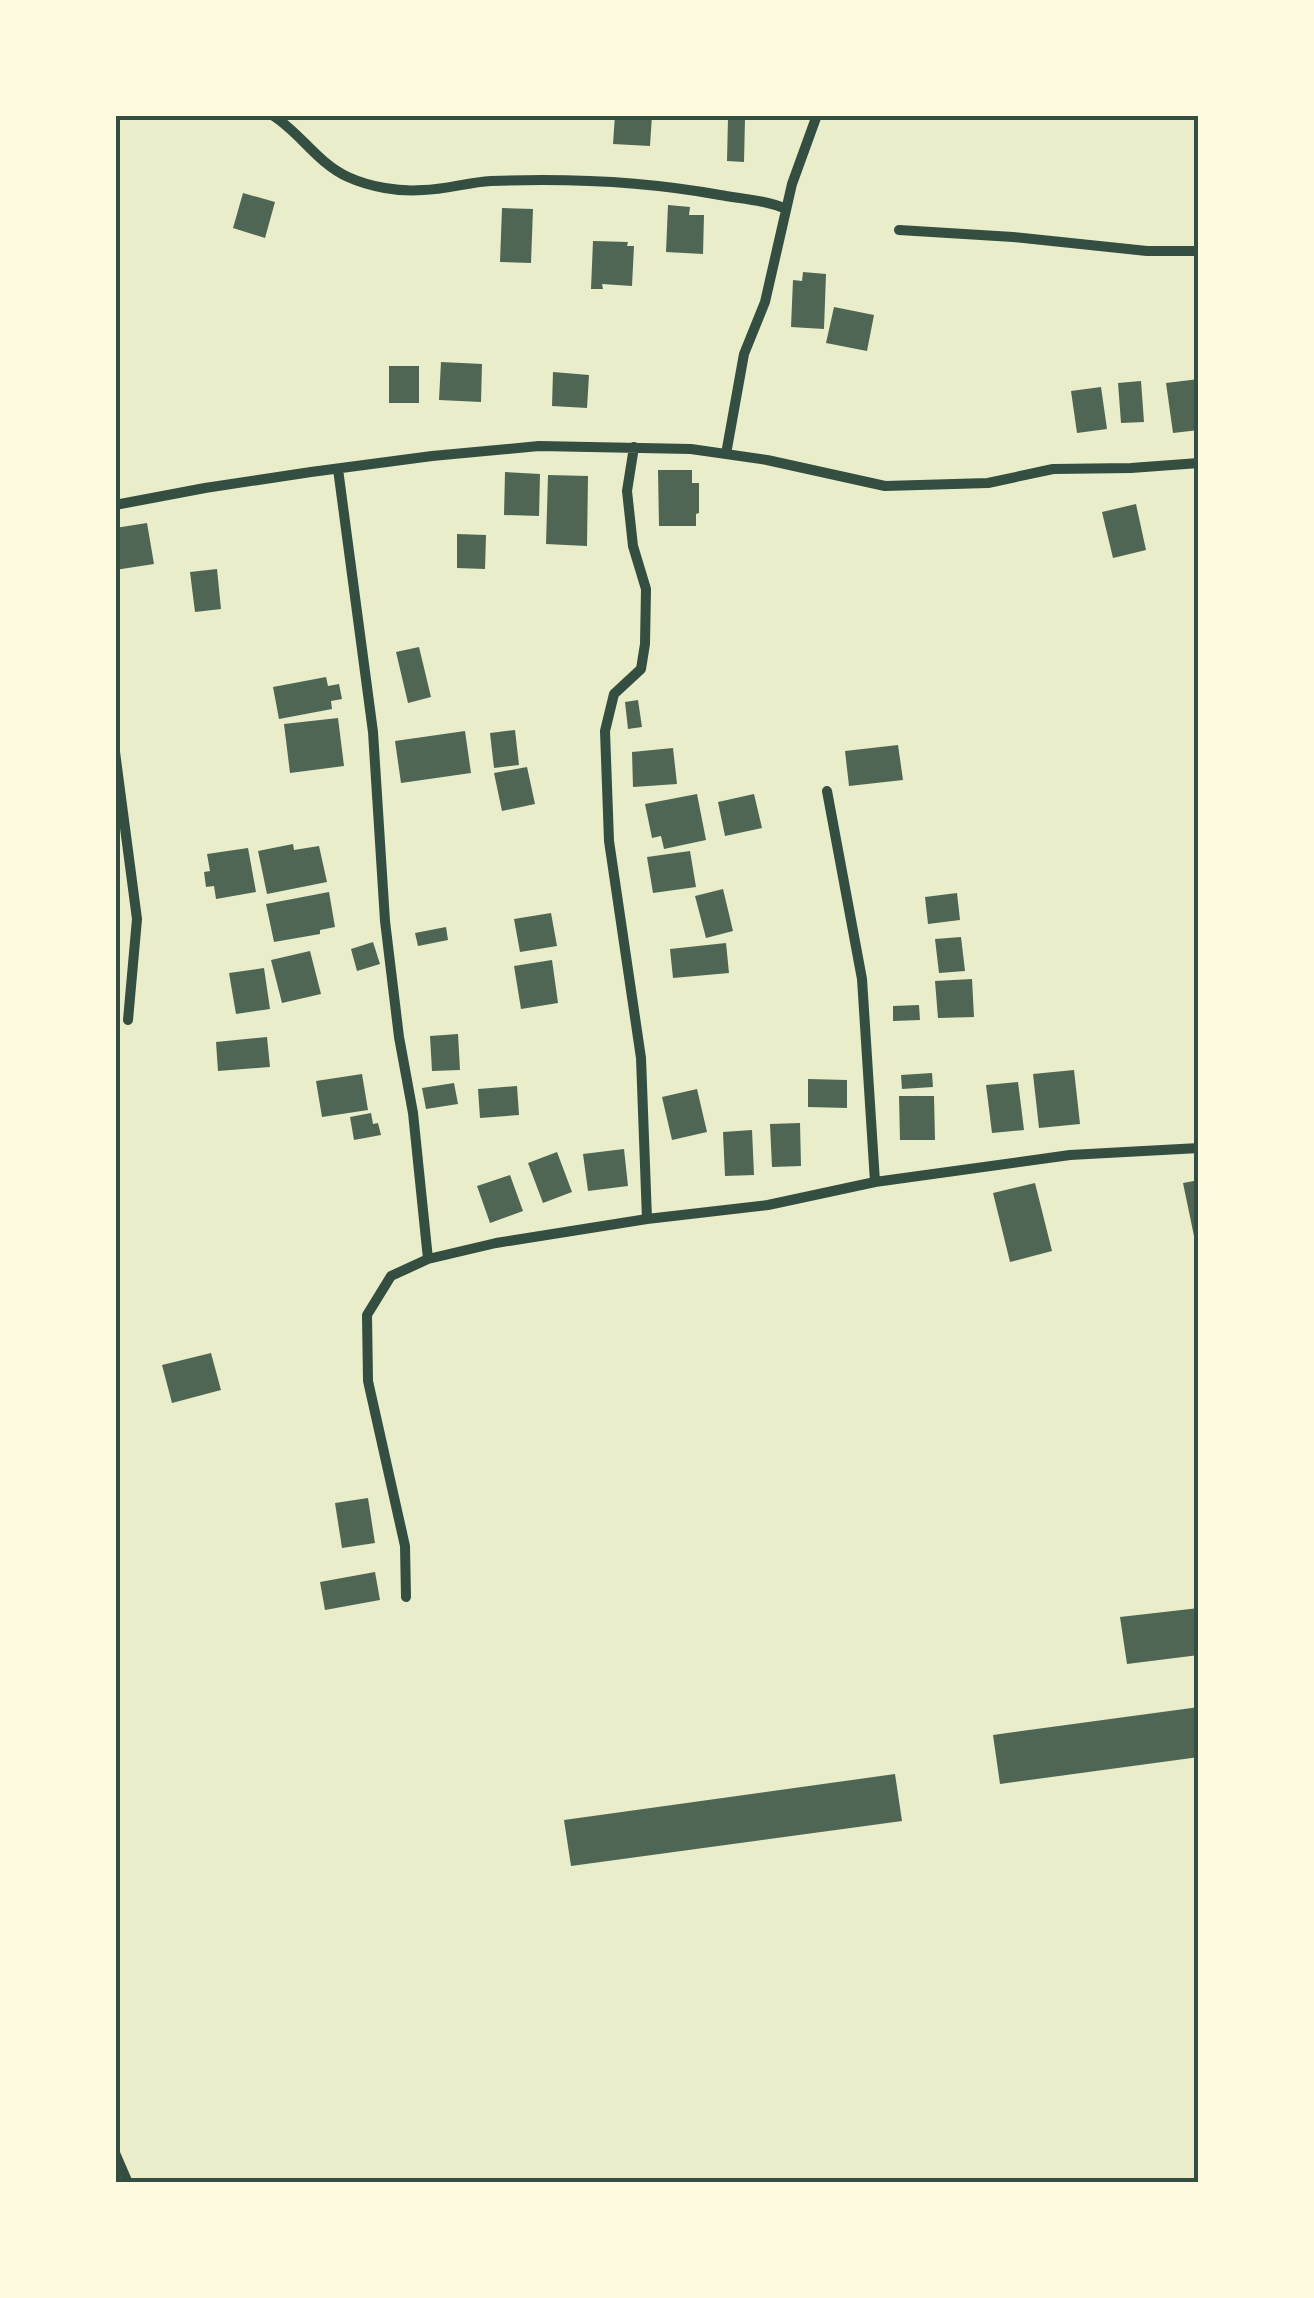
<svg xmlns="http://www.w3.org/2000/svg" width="1314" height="2298" viewBox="0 0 1314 2298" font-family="Jost,sans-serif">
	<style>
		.building { fill: #4f6655 }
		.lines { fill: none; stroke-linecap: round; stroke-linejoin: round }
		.minor { stroke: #344e41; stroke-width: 10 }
		.neatline { fill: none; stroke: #344e41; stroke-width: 4 }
	</style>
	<rect width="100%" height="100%" fill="#e9edc9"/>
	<!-- building -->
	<path class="building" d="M 615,115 L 652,115 L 650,146 L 613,144 Z
		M 728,118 L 745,119 L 744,162 L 727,161 Z
		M 243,193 L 275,202 L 265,238 L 233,228 Z
		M 668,205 L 690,207 L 689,215 L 704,215 L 703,254 L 666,252 Z
		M 502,208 L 533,209 L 531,263 L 500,262 Z
		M 593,241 L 628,242 L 627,246 L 634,246 L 632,286 L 602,284 L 603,289 L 591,289 Z
		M 803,272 L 826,274 L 824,329 L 791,327 L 793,280 L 802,281 Z
		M 834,307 L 874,315 L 867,351 L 826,343 Z
		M 441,362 L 482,364 L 481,402 L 439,400 Z
		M 389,366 L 419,366 L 419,403 L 389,403 Z
		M 553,372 L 589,375 L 587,408 L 552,406 Z
		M 1199,379 L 1199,430 L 1173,433 L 1166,383 Z
		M 1141,381 L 1144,422 L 1121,423 L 1118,383 Z
		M 1101,387 L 1107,429 L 1077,433 L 1071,391 Z
		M 658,470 L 692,470 L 692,483 L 699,483 L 699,513 L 696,514 L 696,526 L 659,526 Z
		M 505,472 L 540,474 L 539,516 L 504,515 Z
		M 548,475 L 588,476 L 587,546 L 546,544 Z
		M 1136,504 L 1146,550 L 1113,558 L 1102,512 Z
		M 147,523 L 154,564 L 115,570 L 115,528 Z
		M 457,534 L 486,535 L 485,569 L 457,568 Z
		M 217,569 L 221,609 L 195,612 L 190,572 Z
		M 419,647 L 431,697 L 408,703 L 396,652 Z
		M 326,677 L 328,686 L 339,684 L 342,699 L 331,701 L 332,709 L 279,719 L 273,687 Z
		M 638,700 L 642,727 L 628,729 L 625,702 Z
		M 338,718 L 344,766 L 290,773 L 284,724 Z
		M 515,730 L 519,765 L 494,768 L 490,733 Z
		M 465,731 L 471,773 L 401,783 L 395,741 Z
		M 898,745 L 903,780 L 849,786 L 845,751 Z
		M 673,748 L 677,784 L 633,787 L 632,752 Z
		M 527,767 L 535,804 L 502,811 L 494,773 Z
		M 697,794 L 706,840 L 664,849 L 661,836 L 652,838 L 645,804 Z
		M 754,794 L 762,828 L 725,836 L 718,802 Z
		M 293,844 L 294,850 L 319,846 L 327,882 L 267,894 L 258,851 Z
		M 248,848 L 256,892 L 216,899 L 214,886 L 206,887 L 204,872 L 210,871 L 207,854 Z
		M 690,851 L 696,887 L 653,893 L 647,857 Z
		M 723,889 L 733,931 L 706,938 L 695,896 Z
		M 329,892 L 335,927 L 320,930 L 320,934 L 274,942 L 266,904 Z
		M 957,893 L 960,920 L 928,924 L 925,897 Z
		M 551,913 L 557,946 L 520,952 L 514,919 Z
		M 446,927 L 448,940 L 418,946 L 415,933 Z
		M 961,937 L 965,971 L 939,973 L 935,939 Z
		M 373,942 L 380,964 L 357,971 L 351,949 Z
		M 726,943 L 729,973 L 673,978 L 670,949 Z
		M 310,951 L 321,994 L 282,1003 L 271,960 Z
		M 552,960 L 558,1003 L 521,1009 L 514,966 Z
		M 264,968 L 270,1009 L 236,1014 L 229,973 Z
		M 972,979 L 974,1017 L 938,1018 L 935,981 Z
		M 919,1005 L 920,1020 L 893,1021 L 893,1006 Z
		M 458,1034 L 460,1070 L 432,1071 L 430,1036 Z
		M 267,1037 L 270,1067 L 218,1071 L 216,1042 Z
		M 1074,1070 L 1080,1124 L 1039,1128 L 1033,1074 Z
		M 932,1073 L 933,1087 L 902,1089 L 901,1075 Z
		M 362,1074 L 368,1110 L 322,1117 L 316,1081 Z
		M 808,1079 L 847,1080 L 847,1108 L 808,1107 Z
		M 1018,1082 L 1024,1130 L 992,1133 L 986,1085 Z
		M 454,1083 L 458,1104 L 426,1109 L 422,1088 Z
		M 517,1086 L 519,1115 L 480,1118 L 478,1089 Z
		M 697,1089 L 707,1132 L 672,1140 L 662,1097 Z
		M 899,1096 L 934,1096 L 935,1140 L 900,1140 Z
		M 371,1113 L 373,1124 L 378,1123 L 381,1135 L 354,1140 L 350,1117 Z
		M 800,1123 L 801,1166 L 772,1167 L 770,1124 Z
		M 752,1130 L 754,1175 L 725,1176 L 723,1132 Z
		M 624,1149 L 628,1186 L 588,1191 L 583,1154 Z
		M 557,1152 L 572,1192 L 543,1203 L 528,1163 Z
		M 510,1175 L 523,1211 L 490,1223 L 477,1186 Z
		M 1199,1180 L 1199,1235 L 1194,1236 L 1183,1183 Z
		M 1035,1183 L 1052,1251 L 1010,1262 L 993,1193 Z
		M 211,1353 L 221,1390 L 172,1403 L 162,1365 Z
		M 368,1498 L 375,1543 L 342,1548 L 335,1503 Z
		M 375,1572 L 380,1600 L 325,1610 L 320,1582 Z
		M 1199,1608 L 1199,1655 L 1127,1664 L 1120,1617 Z
		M 1199,1707 L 1199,1757 L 1000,1784 L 993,1735 Z
		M 895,1774 L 902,1821 L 571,1866 L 564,1820 Z"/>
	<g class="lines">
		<!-- minor -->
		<path class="minor" d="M 272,115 C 300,132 317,163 348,177 C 370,187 399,192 423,190 C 446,190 468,182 491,181 C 568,178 644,181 720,195 C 743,199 765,200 786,209
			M 899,230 L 1013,237 L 1147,251 L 1199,251
			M 634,447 L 627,491 L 633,546 L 646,589 L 645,644 L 641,669 L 614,694 L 605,731 L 609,841 L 641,1058 L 647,1219
			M 726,454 L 744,354 L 765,302 L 792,184 L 817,115
			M 338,469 L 373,732 L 385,921 L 399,1037 L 413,1113 L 428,1259
			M 115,505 L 205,488 L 311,472 L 432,456 L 539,446 L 691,449 L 767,460 L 885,486 L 988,483 L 1053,469 L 1131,468 L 1199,463
			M 115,752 L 137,919 L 128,1020
			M 827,791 L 862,979 L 875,1182
			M 406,1597 L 405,1546 L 368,1381 L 367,1315 L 391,1276 L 428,1259 L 496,1243 L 647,1219 L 768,1205 L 875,1182 L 1070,1155 L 1199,1148
			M 115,2153 L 128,2183"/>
	</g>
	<!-- border -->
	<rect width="1314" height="2298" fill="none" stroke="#fefae0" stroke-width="235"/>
	<rect x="118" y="118" width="1078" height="2062" class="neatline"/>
</svg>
